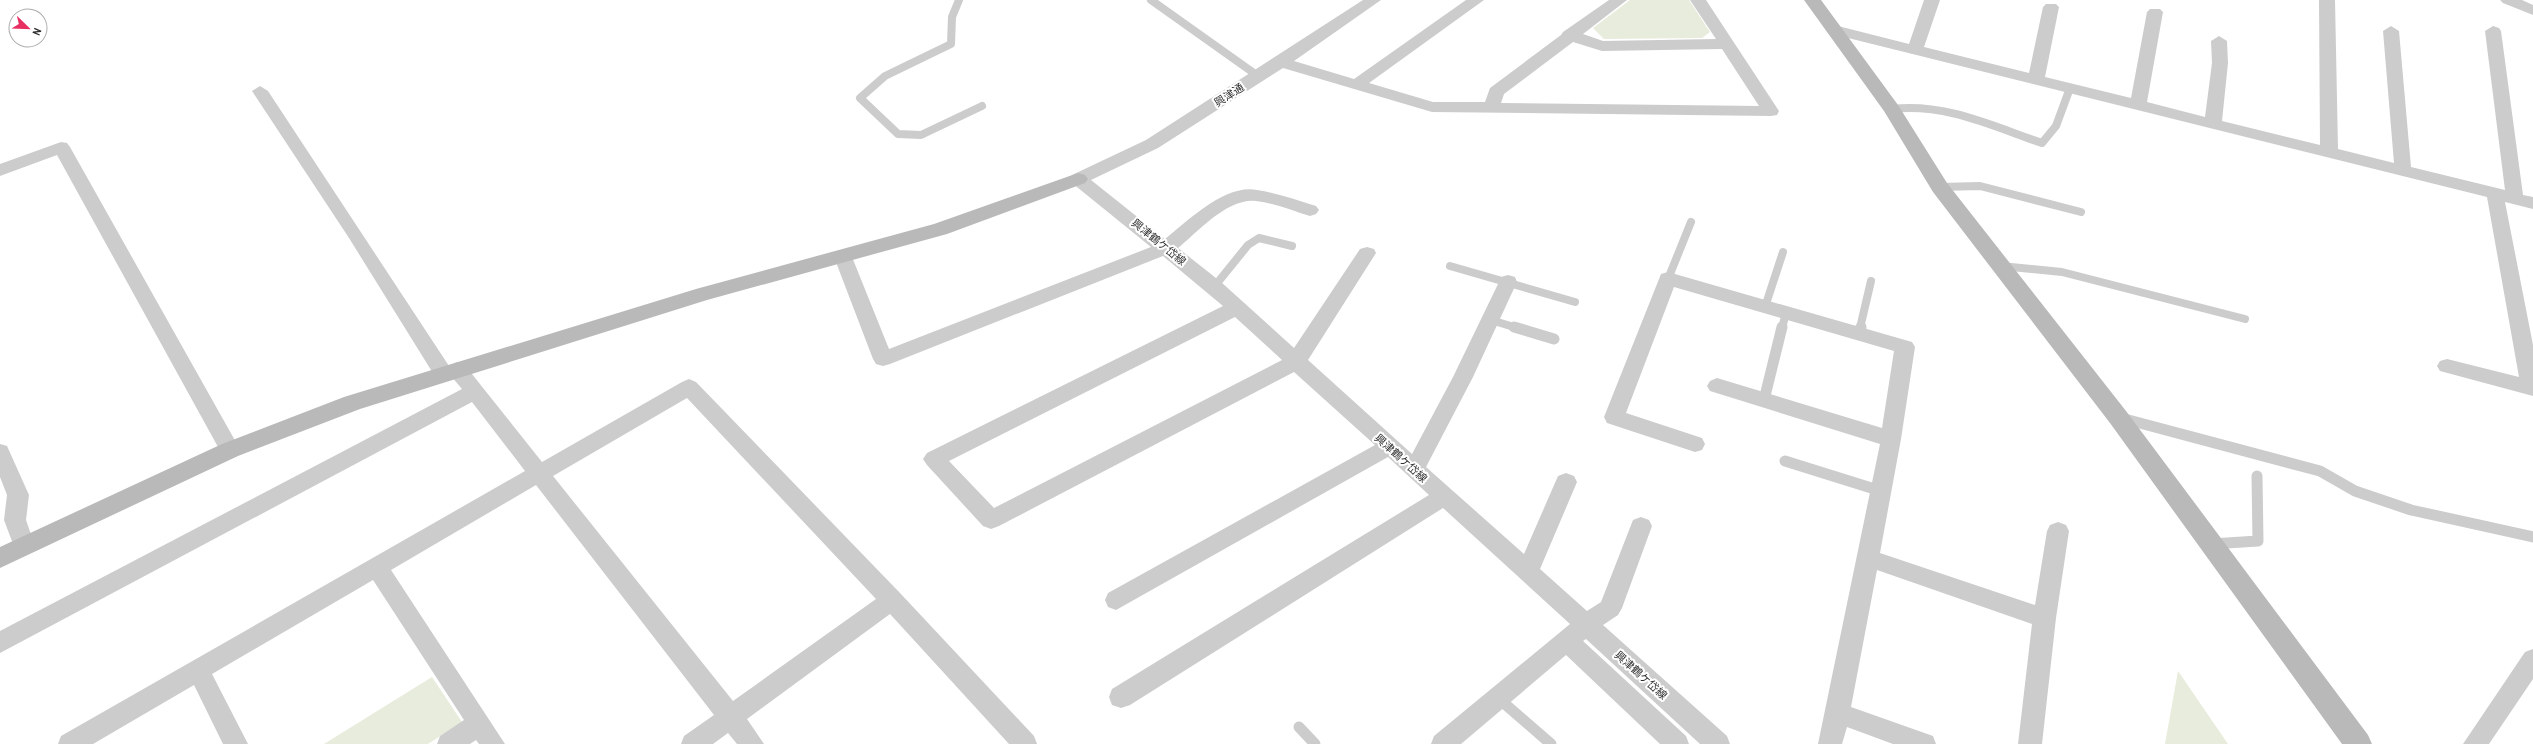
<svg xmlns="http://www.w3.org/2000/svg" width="2533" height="744" viewBox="0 0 2533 744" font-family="'Archivo Narrow','Noto Sans JP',sans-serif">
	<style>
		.green { fill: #e8ecdc }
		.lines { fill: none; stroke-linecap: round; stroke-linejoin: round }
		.lane-far1 { stroke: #ccc; stroke-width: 8 }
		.lane { stroke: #ccc; stroke-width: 11 }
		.street { fill: #ccc; fill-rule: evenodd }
		.secondary { fill: #b9b9b9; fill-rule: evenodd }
		.labels { text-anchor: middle; stroke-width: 4; stroke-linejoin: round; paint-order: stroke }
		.street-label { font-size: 11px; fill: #2f2f2f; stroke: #fff }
	</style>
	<rect width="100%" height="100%" fill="#fff"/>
	<!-- green -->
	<path class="green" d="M 1630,0 L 1689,0 L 1710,32 L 1702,38 L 1604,39 L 1593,28 Z
		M 2178,671 L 2228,744 L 2165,744 Z
		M 432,677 L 462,722 L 428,744 L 324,744 Z"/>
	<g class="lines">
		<!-- lane-far1 -->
		<path class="lane-far1" d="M 959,0 L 952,17 L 951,44 L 885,76 L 860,98 L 898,134 L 921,135 L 982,106
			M 1151,0 L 1258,76
			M 1892,109 C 1946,103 1992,126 2042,143 L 2056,126 L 2070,88
			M 1940,187 L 1980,186 L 2081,212
			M 1450,266 L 1575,302
			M 2001,266 L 2062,272 L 2245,319
			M 1668,279 L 1691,222
			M 1214,287 L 1248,245 L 1259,238 L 1292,246
			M 1765,307 L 1783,252
			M 1491,320 L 1517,328
			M 1782,328 L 1786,313
			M 1860,328 L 1871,281"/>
		<!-- lane -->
		<path class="lane" d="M 1514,327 L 1554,339
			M 1859,334 L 1861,327
			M 1764,400 L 1782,327
			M 2121,418 L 2320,471 L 2355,491 L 2411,510 L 2533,537
			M 1785,461 L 1881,491
			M 2211,544 L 2258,541 L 2257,476
			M 1498,698 L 1551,744
			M 1299,727 L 1315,744"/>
		<!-- street -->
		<path class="street" d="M 1363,0 L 1381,0 L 1294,61 L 1354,79 L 1466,0 L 1484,0 L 1369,83 L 1433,102 L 1485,102 L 1490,88 L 1561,35 L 1563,32 L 1609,0 L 1627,0 L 1583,34 L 1603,41 L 1716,39 L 1690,0 L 1706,0 L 1779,111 L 1777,115 L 1771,116 L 1432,112 L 1283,68 L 1158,148 L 1091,180 L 1165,239 C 1189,220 1225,184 1257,190 C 1277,193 1297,200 1316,206 L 1319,210 L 1316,214 L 1310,216 C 1293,211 1274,203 1256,201 C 1227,198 1198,232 1178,248 L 1221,282 L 1294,348 L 1360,249 L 1367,247 L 1374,249 L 1376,253 L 1308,360 L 1412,454 L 1453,377 L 1499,282 L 1501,277 L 1508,275 L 1515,277 L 1517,282 L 1473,377 L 1426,467 L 1524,554 L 1558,476 L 1566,473 L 1574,476 L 1577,482 L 1540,569 L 1587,611 L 1601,602 L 1633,520 L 1641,517 L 1649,520 L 1652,526 L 1622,608 L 1618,615 L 1603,625 L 1727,736 L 1730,744 L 1700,744 L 1586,639 L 1583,641 L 1686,736 L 1689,744 L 1660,744 L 1566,655 L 1461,744 L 1431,744 L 1434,736 L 1570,624 L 1443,508 L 1130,705 L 1121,708 L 1112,705 L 1109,697 L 1112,689 L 1429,495 L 1388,457 L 1116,610 L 1108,607 L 1105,600 L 1108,593 L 1375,445 L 1294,372 L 999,526 L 991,529 L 983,526 L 927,465 L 923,459 L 927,453 L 1223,306 L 1163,256 L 890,364 L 883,366 L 876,364 L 873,359 L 834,257 L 836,252 L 843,251 L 850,252 L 852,257 L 889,349 L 1151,247 L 1072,183 L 1069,179 L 1072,175 L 1146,140 ZM 1573,42 L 1602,51 L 1722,49 L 1759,106 L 1501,103 L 1504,94 ZM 1235,317 L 1282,360 L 994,508 L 949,461 Z
			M 1924,0 L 1940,0 L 1924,47 L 2029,73 L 2043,7 L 2046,4 L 2056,4 L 2059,7 L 2045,77 L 2131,98 L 2147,12 L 2150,9 L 2160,9 L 2163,12 L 2147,102 L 2205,117 L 2212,63 L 2211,41 L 2219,36 L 2227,41 L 2228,63 L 2222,121 L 2320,145 L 2319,0 L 2335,0 L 2338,149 L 2394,163 L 2383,31 L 2391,26 L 2399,31 L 2411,167 L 2505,190 L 2485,31 L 2493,26 L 2499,28 L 2501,31 L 2523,195 L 2533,197 L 2533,209 L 2505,202 L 2533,345 L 2533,396 L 2440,371 L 2437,366 L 2440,361 L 2447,359 L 2519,377 L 2487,197 L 1828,33 L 1826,30 L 1834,25 L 1909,44 Z
			M 2500,0 L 2522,0 L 2533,5 L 2533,15 L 2503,3 Z
			M 260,86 L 268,91 L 449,366 L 457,362 L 464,364 L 542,462 L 682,382 L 689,379 L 696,382 L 900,593 L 1034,736 L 1037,744 L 1009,744 L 890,614 L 747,719 L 764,744 L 737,744 L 728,733 L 713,744 L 681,744 L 684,736 L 714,715 L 536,485 L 391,570 L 505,744 L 479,744 L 476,740 L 470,744 L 437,744 L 440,736 L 464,720 L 373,580 L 212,674 L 248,744 L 223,744 L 194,685 L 93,744 L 58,744 L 61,736 L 525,471 L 472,402 L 0,653 L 0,631 L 462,389 L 451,376 L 443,380 L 436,378 L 349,238 L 252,91 ZM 687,398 L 876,599 L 733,701 L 553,476 Z
			M 61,142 L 67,143 L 70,147 L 237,444 L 240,450 L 237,456 L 230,458 L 223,456 L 57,155 L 0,176 L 0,164 Z
			M 1668,272 L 1912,342 L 1915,347 L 1901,439 L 1880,553 L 2035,605 L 2047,531 L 2050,525 L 2058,522 L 2066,525 L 2069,531 L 2056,618 L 2042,744 L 2018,744 L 2032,624 L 1877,570 L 1851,707 L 1933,736 L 1936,744 L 1893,744 L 1847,727 L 1842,744 L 1818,744 L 1880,444 L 1710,391 L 1707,386 L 1710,381 L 1717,378 L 1882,428 L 1894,351 L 1674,287 L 1626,413 L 1702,438 L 1705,444 L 1702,450 L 1695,452 L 1607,423 L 1604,417 L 1659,279 L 1661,274 Z
			M 0,444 L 7,446 L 29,495 L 26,520 L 35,546 L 32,552 L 24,555 L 16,552 L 4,520 L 7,495 L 0,477 Z
			M 2533,649 L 2533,679 L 2489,744 L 2463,744 L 2525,652 Z"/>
		<!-- secondary -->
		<path class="secondary" d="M 1804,0 L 1821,0 L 1898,105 L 1947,183 L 2126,411 L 2368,735 L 2372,744 L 2342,744 L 2110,423 L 1933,192 L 1884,111 Z
			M 1078,173 L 1085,175 L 1088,179 L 1085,183 L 947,234 L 707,300 L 360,409 L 238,456 L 0,568 L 0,547 L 222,444 L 344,397 L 696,289 L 934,224 Z"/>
	</g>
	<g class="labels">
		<!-- street labels -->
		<g class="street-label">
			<text transform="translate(1229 95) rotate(-33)" y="4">興津通</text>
			<text transform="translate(1159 242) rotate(39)" y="4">興津鶴ケ岱線</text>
			<text transform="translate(1401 458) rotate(42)" y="4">興津鶴ケ岱線</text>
			<text transform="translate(1641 675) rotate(42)" y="4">興津鶴ケ岱線</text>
		</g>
	</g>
	<!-- north arrow -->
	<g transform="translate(28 28) rotate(113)"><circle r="19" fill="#ffffff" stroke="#acacac"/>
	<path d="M0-3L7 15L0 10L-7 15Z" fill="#e72f61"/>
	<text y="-6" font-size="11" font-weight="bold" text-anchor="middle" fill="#2f2f2f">N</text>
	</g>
</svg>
